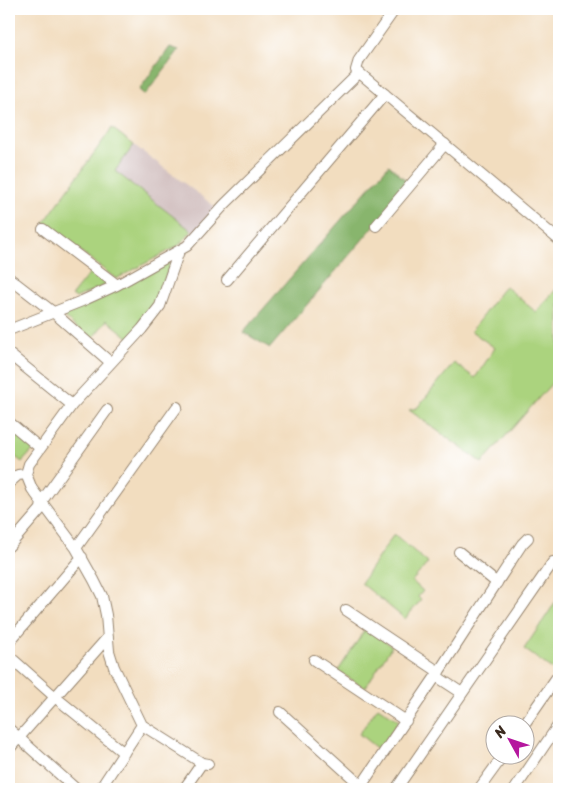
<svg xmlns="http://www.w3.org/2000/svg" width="568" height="798" viewBox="0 0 568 798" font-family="Sriracha,sans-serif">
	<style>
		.industrial { fill: #d1bfbf }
		.green { fill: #abd37e; stroke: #737e4e }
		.forest { fill: #88b56d; stroke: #627046 }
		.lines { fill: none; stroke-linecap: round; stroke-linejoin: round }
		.minor-casing { stroke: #96846e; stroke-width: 12 }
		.minor { stroke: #fff; stroke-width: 10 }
	</style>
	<rect width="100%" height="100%" fill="#fff"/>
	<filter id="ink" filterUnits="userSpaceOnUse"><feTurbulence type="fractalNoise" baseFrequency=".02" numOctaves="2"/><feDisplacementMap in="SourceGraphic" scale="10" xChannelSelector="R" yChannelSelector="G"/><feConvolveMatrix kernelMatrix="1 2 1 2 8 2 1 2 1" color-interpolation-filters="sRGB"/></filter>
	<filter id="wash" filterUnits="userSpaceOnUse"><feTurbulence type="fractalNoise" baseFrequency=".0096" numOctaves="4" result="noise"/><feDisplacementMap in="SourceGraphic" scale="20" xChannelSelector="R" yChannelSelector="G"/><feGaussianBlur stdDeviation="1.12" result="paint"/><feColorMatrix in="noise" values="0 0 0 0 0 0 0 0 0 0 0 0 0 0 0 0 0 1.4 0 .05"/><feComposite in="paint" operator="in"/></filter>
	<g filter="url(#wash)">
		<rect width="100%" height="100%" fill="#f2ddbf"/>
		<!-- industrial -->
		<path class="industrial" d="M 134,145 L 218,209 L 196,234 L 115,171 Z"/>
		<!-- green -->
		<path class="green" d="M 112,128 L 134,145 L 115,171 L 192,231 L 178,246 L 116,279 L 44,223 Z
			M 168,262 L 170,265 L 158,298 L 148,315 L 129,338 L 107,320 L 91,340 L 64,317 L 64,313 Z
			M 92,270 L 107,282 L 107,284 L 76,298 L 72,295 Z
			M 505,286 L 536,312 L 559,286 L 559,375 L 482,463 L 409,410 L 417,408 L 454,363 L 475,378 L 495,348 L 471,331 Z
			M 9,426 L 35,448 L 22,462 L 9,452 Z
			M 394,534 L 428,563 L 412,581 L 423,591 L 418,597 L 421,600 L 405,619 L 361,583 Z
			M 559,597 L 559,674 L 524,649 Z
			M 366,628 L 392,646 L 365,688 L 338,671 Z
			M 378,707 L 399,721 L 379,750 L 359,734 Z"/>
		<!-- forest -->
		<path class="forest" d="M 170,47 L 179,50 L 145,95 L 139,90 Z
			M 389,165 L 410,184 L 270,348 L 243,332 Z"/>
	</g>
	<g filter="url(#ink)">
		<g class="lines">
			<defs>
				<path id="minor" d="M 395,9 L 359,60 L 356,70 L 559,240
					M 376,226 L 445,144
					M 43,229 L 117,285
					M 179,251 L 160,306 L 142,329 L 72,405 L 29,464 L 26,474 L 32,489 L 76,548 L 94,580 L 102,596 L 106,615 L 109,651 L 114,667 L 142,725 L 202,763 L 208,764
					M 9,278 L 53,312 L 110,362
					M 227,280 L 385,94
					M 9,330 L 82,301 L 117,285 L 187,246 L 224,205 L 359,73
					M 9,354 L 72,405
					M 9,422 L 40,448
					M 9,483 L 18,475 L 26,474
					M 9,546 L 41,509 L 42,501 L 107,410
					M 76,548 L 177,407
					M 459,552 L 497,583
					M 346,610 L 439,672
					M 9,642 L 82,557
					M 9,656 L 55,697 L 124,753
					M 314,660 L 406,721
					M 436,676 L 462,693
					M 280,712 L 365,789
					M 523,726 L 557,677
					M 9,729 L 76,789
					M 9,749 L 108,637
					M 100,789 L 142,725
					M 184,789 L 202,763
					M 359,789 L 436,676 L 522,544 L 528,538
					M 396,789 L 553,562
					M 479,789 L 503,756
					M 515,789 L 559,724"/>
			</defs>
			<!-- minor casing -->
			<use href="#minor" class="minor-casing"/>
			<!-- minor -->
			<use href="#minor" class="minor"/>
		</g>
	</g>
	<!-- margin -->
	<rect width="568" height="798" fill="none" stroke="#fff" stroke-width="30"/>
	<!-- north arrow -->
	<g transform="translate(510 740) rotate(310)"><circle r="24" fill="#ffffff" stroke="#b1aaa5"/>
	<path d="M0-4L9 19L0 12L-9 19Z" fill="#b5179e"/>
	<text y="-8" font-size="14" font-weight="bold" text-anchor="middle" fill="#3b2a1e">N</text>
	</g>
</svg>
